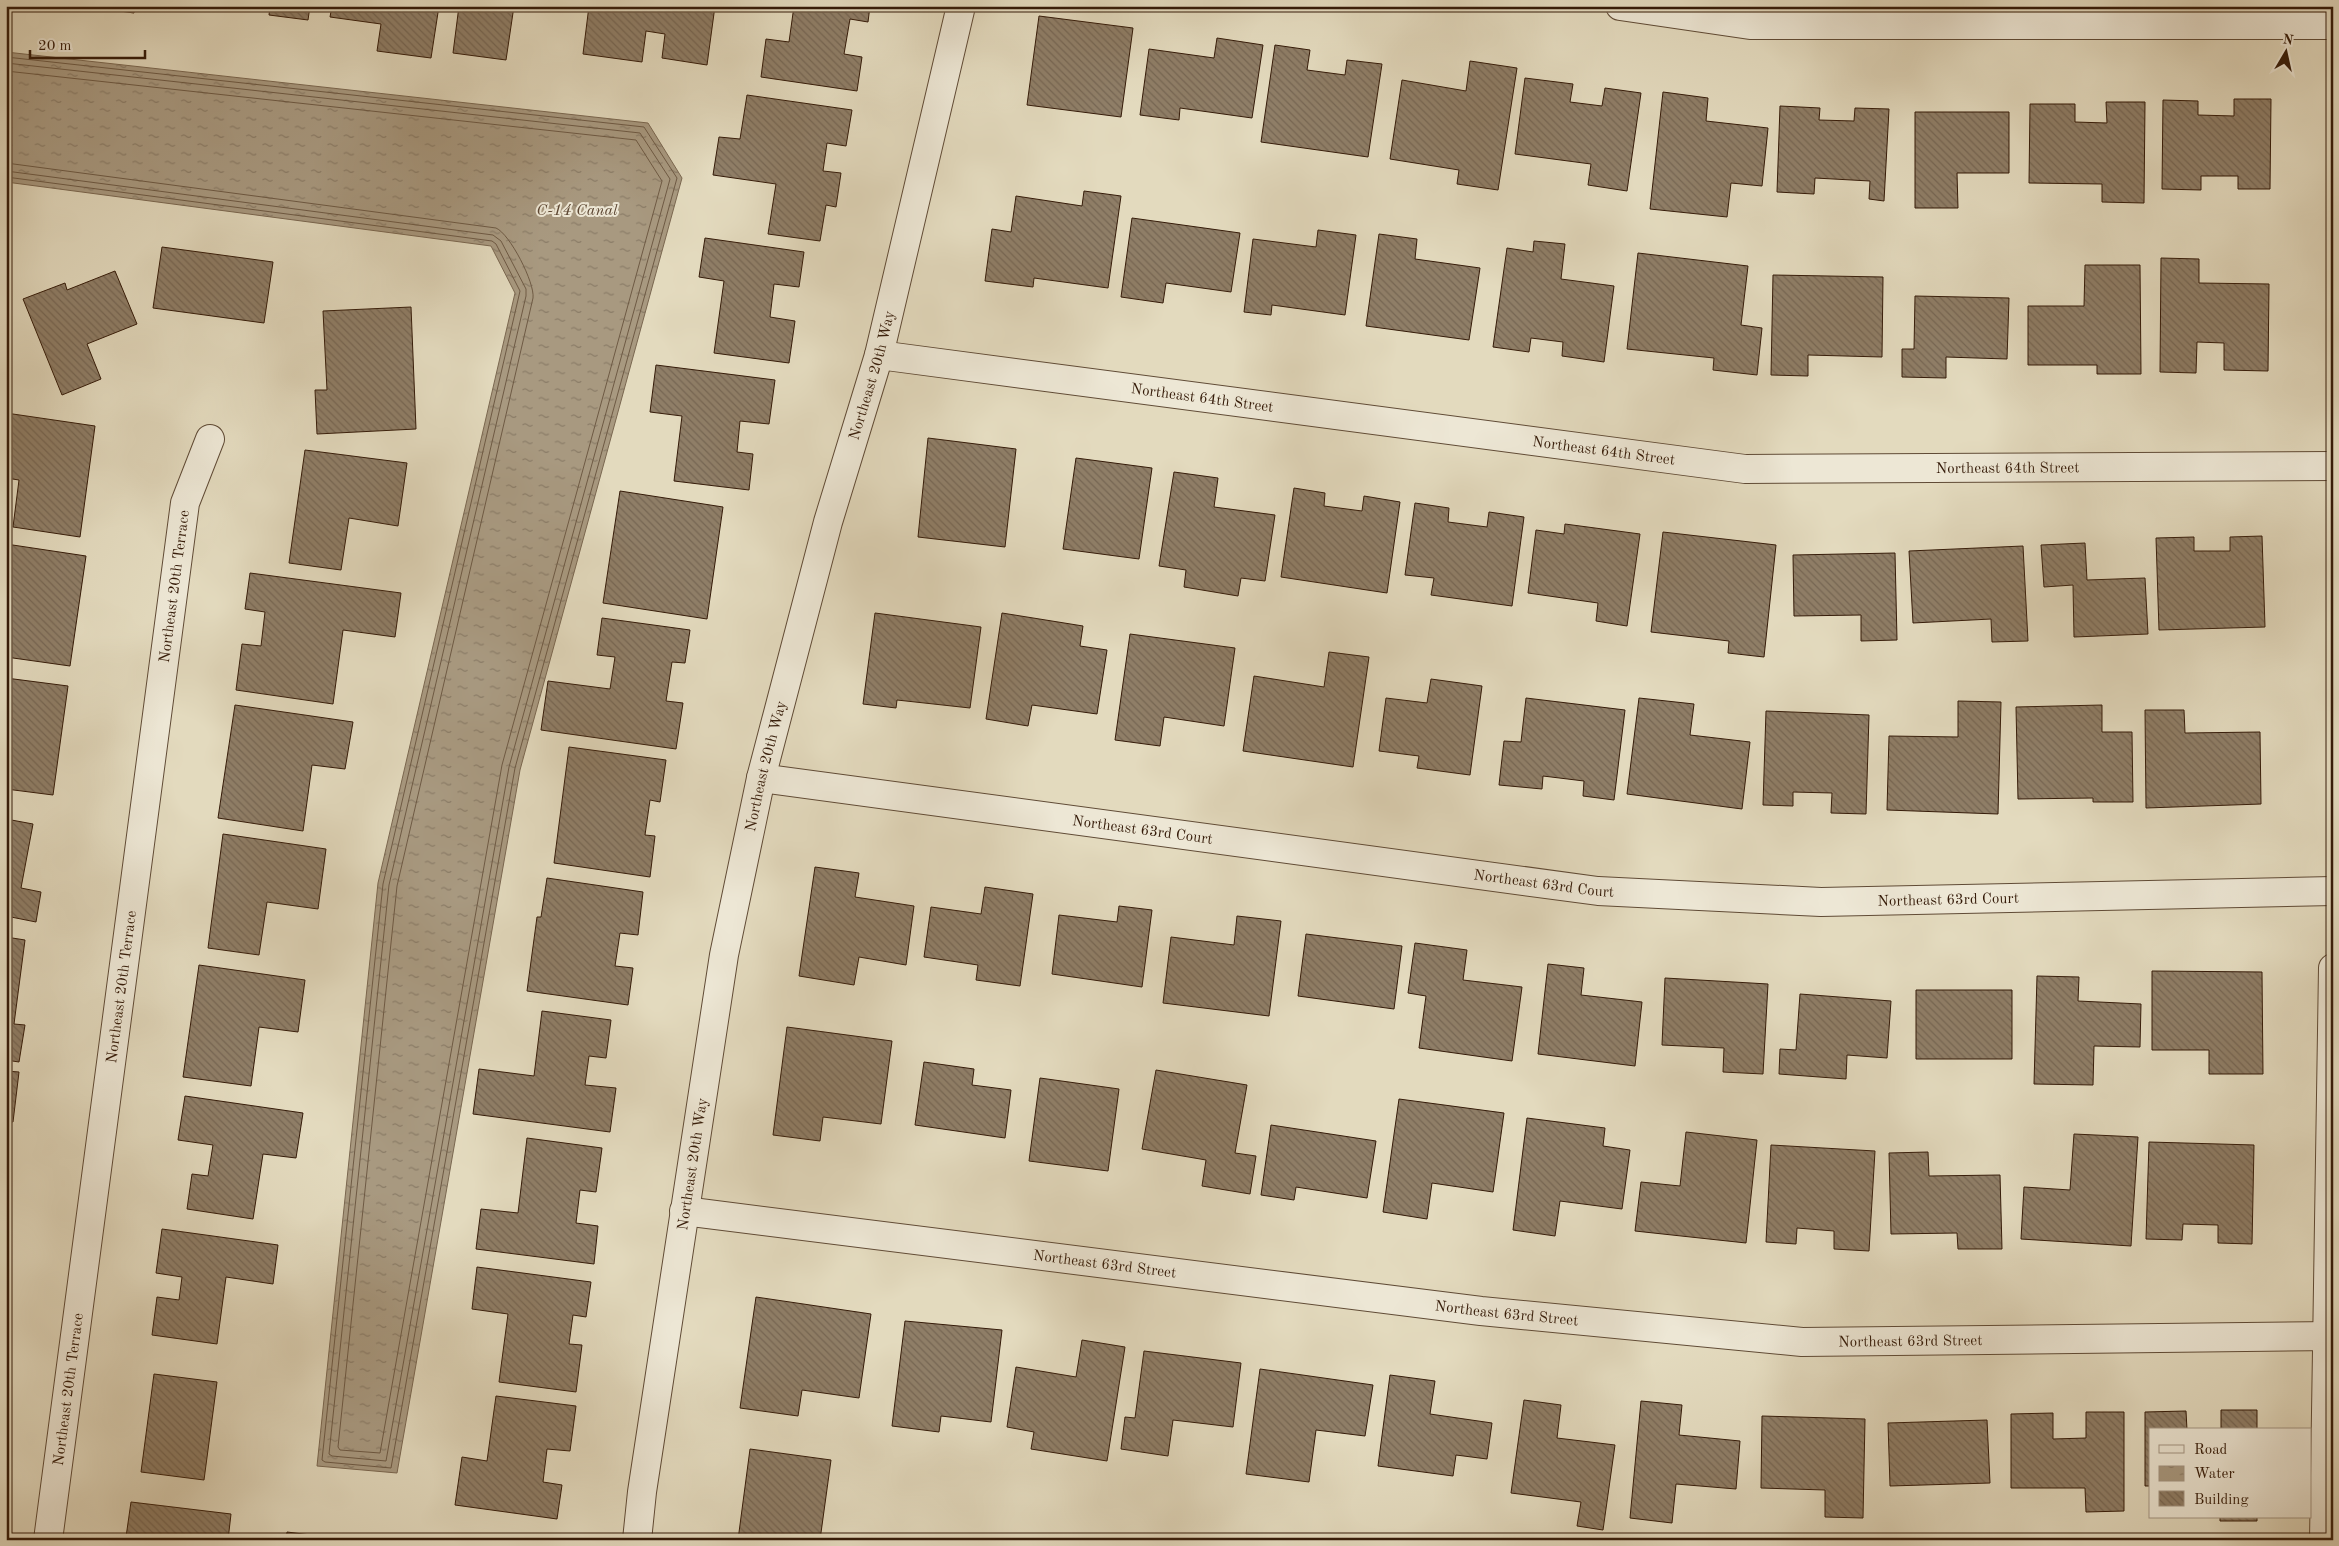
<svg xmlns="http://www.w3.org/2000/svg" width="2339" height="1546" viewBox="0 0 2339 1546" font-family="'Old Standard TT',serif">
	<style>
		.water { fill: url(#water-ripples); stroke: #7a6750 }
		.lines { fill: none; stroke-linecap: round; stroke-linejoin: round }
		.shore { stroke: #6e5a44; stroke-width: 1 }
		.building { fill: url(#building-back-hatch); stroke: #351b09 }
		.street-casing { stroke: #604b36; stroke-width: 30 }
		.street { stroke: #ede7d5; stroke-width: 28 }
		.labels { text-anchor: middle; stroke-width: 4; stroke-linejoin: round; paint-order: stroke }
		.street-label { font-size: 15px; fill: #351b09; stroke: #ede7d5 }
		.water-label { font-size: 16px; font-style: italic; fill: #5d4733; stroke: #ede7d5 }
	</style>
	<defs>
		<pattern id="water-ripples" width="26" height="14" patternUnits="userSpaceOnUse" patternTransform="scale(1.25)"><rect width="26" height="14" fill="#a89980"/><path d="M2 4q2-2 4 0t4 0M15 11q2-2 4 0t4 0" fill="none" stroke="#8a7c67"/></pattern>
		<pattern id="building-back-hatch" width="6" height="6" patternUnits="userSpaceOnUse" patternTransform="scale(1.25)"><rect width="6" height="6" fill="#8f7e67"/><path d="M-1 5l2 2M0 0l6 6M5-1l2 2" fill="none" stroke="#766653"/></pattern>
	</defs>
	<rect width="100%" height="100%" fill="#e3dabe"/>
	<filter id="stains"><feTurbulence type="fractalNoise" baseFrequency=".004" numOctaves="4"/><feColorMatrix values="0 0 0 0 .2 0 0 0 0 .09 0 0 0 0 .02 0 0 0 .5 -.17"/></filter>
	<radialGradient id="worn" r=".72"><stop offset=".6" stop-color="#630" stop-opacity="0"/><stop offset="1" stop-color="#630" stop-opacity=".3"/></radialGradient>
	<!-- water -->
	<path class="water" d="M 6,52 L 648,123 L 682,178 L 520,770 L 397,1473 L 317,1466 L 378,883 L 515,293 L 491,246 L 6,182 Z"/>
	<g class="lines">
		<!-- shore -->
		<path class="shore" d="M 6,57 L 644,127 L 677,178 L 515,768 L 391,1468 L 325,1462 L 322,1460 L 383,884 L 520,291 L 496,244 L 492,241 L 6,177
			M 6,63 L 640,133 L 670,179 L 509,767 L 386,1461 L 332,1456 L 329,1454 L 389,885 L 526,296 L 526,289 L 501,241 L 493,235 L 6,171
			M 6,71 L 636,140 L 662,181 L 502,765 L 380,1453 L 340,1450 L 338,1447 L 397,886 L 533,298 C 535,283 510,234 496,228 L 6,163"/>
	</g>
	<!-- building -->
	<path class="building" d="M 84,6 L 135,6 L 134,13 Z
		M 270,6 L 310,6 L 308,20 L 269,15 Z
		M 332,6 L 439,6 L 431,58 L 377,51 L 381,24 L 330,17 Z
		M 459,6 L 514,6 L 506,60 L 453,53 Z
		M 542,6 L 573,6 L 572,11 Z
		M 589,6 L 715,6 L 707,65 L 662,58 L 665,34 L 646,31 L 642,62 L 583,54 Z
		M 794,6 L 870,6 L 868,22 L 850,19 L 844,54 L 862,57 L 857,91 L 761,77 L 766,39 L 789,42 Z
		M 1039,16 L 1133,28 L 1121,117 L 1027,105 Z
		M 1217,38 L 1263,45 L 1252,118 L 1180,108 L 1179,120 L 1140,115 L 1149,49 L 1214,58 Z
		M 1275,45 L 1310,50 L 1307,70 L 1345,75 L 1347,60 L 1382,64 L 1368,157 L 1261,142 Z
		M 1470,61 L 1517,68 L 1498,190 L 1457,184 L 1459,170 L 1390,159 L 1402,80 L 1466,91 Z
		M 1525,78 L 1573,84 L 1570,102 L 1602,106 L 1605,88 L 1641,93 L 1627,191 L 1588,185 L 1591,164 L 1515,154 Z
		M 1663,92 L 1708,98 L 1706,121 L 1768,128 L 1762,186 L 1731,183 L 1727,217 L 1650,209 Z
		M 747,95 L 852,110 L 846,146 L 827,143 L 823,171 L 841,173 L 836,207 L 826,205 L 820,241 L 768,234 L 776,184 L 713,175 L 719,137 L 740,139 Z
		M 2234,99 L 2271,99 L 2270,189 L 2238,189 L 2238,176 L 2201,176 L 2201,190 L 2162,189 L 2163,100 L 2198,101 L 2198,115 L 2234,116 Z
		M 2106,102 L 2145,102 L 2144,203 L 2102,202 L 2102,184 L 2029,183 L 2030,104 L 2075,104 L 2075,122 L 2107,123 Z
		M 1780,106 L 1820,108 L 1819,120 L 1854,121 L 1855,108 L 1889,109 L 1884,201 L 1869,199 L 1870,181 L 1815,178 L 1814,194 L 1777,192 Z
		M 1915,112 L 2009,112 L 2009,173 L 1957,173 L 1958,208 L 1915,208 Z
		M 1084,191 L 1121,196 L 1108,288 L 1034,278 L 1033,287 L 985,281 L 992,229 L 1011,232 L 1016,196 L 1082,206 Z
		M 1132,218 L 1240,233 L 1231,292 L 1166,283 L 1163,303 L 1121,297 Z
		M 1318,230 L 1356,235 L 1345,315 L 1272,305 L 1271,315 L 1244,312 L 1253,239 L 1316,247 Z
		M 1379,234 L 1417,239 L 1415,259 L 1480,268 L 1469,340 L 1366,326 Z
		M 705,238 L 804,252 L 799,287 L 774,284 L 770,317 L 795,321 L 789,363 L 714,353 L 724,281 L 699,277 Z
		M 1534,241 L 1565,244 L 1561,279 L 1614,286 L 1604,362 L 1562,356 L 1563,342 L 1531,338 L 1529,352 L 1493,347 L 1507,248 L 1533,252 Z
		M 162,247 L 273,262 L 264,323 L 153,308 Z
		M 1638,253 L 1748,266 L 1741,325 L 1762,328 L 1757,375 L 1713,370 L 1714,358 L 1627,349 Z
		M 2161,258 L 2199,259 L 2199,283 L 2269,284 L 2268,371 L 2224,370 L 2224,343 L 2197,342 L 2196,373 L 2160,372 Z
		M 2085,265 L 2140,265 L 2141,374 L 2097,374 L 2097,365 L 2028,365 L 2028,306 L 2084,306 Z
		M 115,271 L 137,324 L 87,344 L 101,379 L 62,395 L 23,299 L 65,283 L 67,290 Z
		M 1773,275 L 1883,277 L 1882,357 L 1808,355 L 1808,376 L 1771,375 Z
		M 1915,296 L 2009,298 L 2007,359 L 1946,357 L 1946,378 L 1902,377 L 1902,349 L 1914,349 Z
		M 411,307 L 416,429 L 317,434 L 315,390 L 327,390 L 323,311 Z
		M 656,365 L 775,380 L 769,424 L 740,421 L 737,452 L 753,454 L 749,490 L 674,481 L 682,416 L 650,412 Z
		M 6,413 L 95,426 L 80,537 L 13,527 L 19,480 L 6,478 Z
		M 928,438 L 1016,449 L 1005,547 L 918,537 Z
		M 305,450 L 407,463 L 398,526 L 349,518 L 341,570 L 289,563 Z
		M 1076,458 L 1152,468 L 1139,559 L 1063,549 Z
		M 1174,472 L 1218,478 L 1214,507 L 1275,515 L 1265,581 L 1241,578 L 1238,596 L 1184,587 L 1186,570 L 1159,566 Z
		M 1294,488 L 1325,493 L 1324,506 L 1362,511 L 1364,496 L 1400,502 L 1387,593 L 1281,577 Z
		M 620,491 L 723,507 L 707,619 L 603,603 Z
		M 1415,503 L 1449,508 L 1448,522 L 1487,527 L 1489,512 L 1524,517 L 1512,606 L 1431,595 L 1434,578 L 1405,575 Z
		M 1565,524 L 1640,534 L 1627,626 L 1596,621 L 1598,603 L 1528,593 L 1536,530 L 1564,534 Z
		M 1663,532 L 1776,545 L 1764,657 L 1728,653 L 1729,641 L 1651,632 Z
		M 2262,536 L 2265,627 L 2159,630 L 2156,538 L 2194,537 L 2194,551 L 2230,551 L 2230,537 Z
		M 2085,543 L 2087,580 L 2145,578 L 2148,634 L 2074,637 L 2073,585 L 2044,587 L 2041,545 Z
		M 6,544 L 86,556 L 70,666 L 6,657 Z
		M 2023,546 L 2028,641 L 1992,642 L 1991,619 L 1913,623 L 1909,551 Z
		M 1895,553 L 1897,640 L 1861,641 L 1861,615 L 1794,616 L 1793,555 Z
		M 250,573 L 401,593 L 395,637 L 343,630 L 333,704 L 236,690 L 242,644 L 261,646 L 265,612 L 245,609 Z
		M 875,613 L 981,627 L 970,708 L 897,700 L 896,708 L 863,704 Z
		M 1002,613 L 1083,626 L 1080,646 L 1107,650 L 1097,714 L 1032,705 L 1028,726 L 986,719 Z
		M 602,618 L 690,630 L 685,663 L 672,662 L 666,701 L 683,703 L 676,749 L 541,730 L 548,681 L 610,689 L 615,657 L 597,655 Z
		M 1130,634 L 1235,648 L 1224,726 L 1164,717 L 1160,746 L 1115,740 Z
		M 1329,652 L 1369,657 L 1353,767 L 1243,751 L 1254,676 L 1324,687 Z
		M 6,678 L 68,686 L 53,795 L 6,789 Z
		M 1431,679 L 1482,686 L 1470,775 L 1417,768 L 1419,756 L 1379,751 L 1386,698 L 1427,703 Z
		M 1526,698 L 1625,710 L 1614,800 L 1583,796 L 1584,781 L 1543,776 L 1542,789 L 1499,785 L 1504,741 L 1521,742 Z
		M 1639,698 L 1694,704 L 1690,735 L 1750,742 L 1742,809 L 1627,794 Z
		M 1958,701 L 2001,702 L 1998,814 L 1887,810 L 1889,736 L 1958,737 Z
		M 235,705 L 353,722 L 345,769 L 312,765 L 303,831 L 218,818 Z
		M 2102,705 L 2102,732 L 2132,732 L 2133,802 L 2093,802 L 2093,798 L 2018,799 L 2016,707 Z
		M 2145,710 L 2184,710 L 2185,733 L 2260,732 L 2261,804 L 2146,808 Z
		M 1766,711 L 1869,715 L 1866,814 L 1831,813 L 1832,793 L 1793,792 L 1793,806 L 1763,805 Z
		M 569,747 L 666,760 L 660,802 L 650,800 L 645,835 L 655,836 L 650,877 L 554,863 Z
		M 6,819 L 33,824 L 21,888 L 41,892 L 36,922 L 6,916 Z
		M 223,834 L 326,849 L 318,909 L 267,902 L 259,955 L 208,948 Z
		M 815,867 L 859,873 L 855,897 L 914,906 L 906,965 L 859,957 L 854,985 L 799,976 Z
		M 547,878 L 643,892 L 638,935 L 620,933 L 615,966 L 633,968 L 628,1005 L 527,991 L 537,917 L 541,917 Z
		M 985,887 L 1033,894 L 1020,986 L 976,980 L 978,965 L 924,957 L 931,907 L 981,914 Z
		M 1119,906 L 1152,910 L 1142,987 L 1052,974 L 1059,915 L 1117,922 Z
		M 1237,916 L 1281,921 L 1269,1016 L 1163,1003 L 1171,937 L 1234,945 Z
		M 1306,934 L 1402,946 L 1394,1009 L 1298,996 Z
		M 6,937 L 25,940 L 14,1024 L 25,1025 L 19,1062 L 6,1060 Z
		M 1415,943 L 1467,950 L 1463,980 L 1522,987 L 1512,1061 L 1419,1048 L 1426,996 L 1408,993 Z
		M 1548,964 L 1584,968 L 1581,995 L 1642,1002 L 1635,1066 L 1538,1054 Z
		M 199,965 L 305,980 L 298,1032 L 259,1027 L 251,1086 L 183,1077 Z
		M 2152,971 L 2262,972 L 2263,1074 L 2209,1074 L 2209,1050 L 2152,1050 Z
		M 2037,976 L 2079,977 L 2078,1001 L 2141,1004 L 2140,1047 L 2094,1046 L 2093,1085 L 2034,1084 Z
		M 1665,978 L 1768,984 L 1763,1074 L 1723,1072 L 1724,1048 L 1662,1045 Z
		M 1916,990 L 2012,990 L 2012,1059 L 1916,1059 Z
		M 1800,994 L 1891,1001 L 1887,1058 L 1847,1055 L 1846,1079 L 1779,1074 L 1780,1049 L 1796,1050 Z
		M 542,1011 L 611,1020 L 606,1058 L 589,1056 L 585,1085 L 616,1088 L 610,1132 L 473,1114 L 479,1069 L 534,1076 Z
		M 787,1027 L 892,1041 L 881,1124 L 823,1117 L 820,1141 L 773,1135 Z
		M 924,1062 L 974,1069 L 972,1085 L 1011,1090 L 1005,1138 L 915,1125 Z
		M 1156,1070 L 1247,1085 L 1235,1153 L 1256,1156 L 1250,1194 L 1202,1186 L 1206,1160 L 1142,1149 Z
		M 6,1071 L 19,1072 L 13,1122 L 6,1121 Z
		M 1040,1078 L 1119,1089 L 1108,1171 L 1029,1161 Z
		M 185,1096 L 303,1113 L 296,1158 L 263,1154 L 253,1219 L 187,1209 L 192,1174 L 208,1176 L 213,1145 L 178,1140 Z
		M 1399,1099 L 1504,1113 L 1493,1192 L 1432,1183 L 1427,1219 L 1383,1212 Z
		M 1527,1118 L 1605,1128 L 1603,1146 L 1630,1150 L 1622,1209 L 1560,1201 L 1555,1236 L 1513,1230 Z
		M 1271,1125 L 1376,1141 L 1367,1198 L 1296,1187 L 1294,1200 L 1261,1195 Z
		M 1686,1132 L 1757,1140 L 1746,1243 L 1635,1231 L 1641,1182 L 1680,1186 Z
		M 2074,1134 L 2138,1137 L 2131,1246 L 2021,1239 L 2024,1187 L 2070,1190 Z
		M 527,1138 L 602,1148 L 596,1192 L 580,1190 L 576,1223 L 598,1226 L 594,1264 L 476,1249 L 481,1209 L 518,1213 Z
		M 2149,1142 L 2254,1145 L 2252,1244 L 2218,1243 L 2218,1225 L 2183,1224 L 2182,1240 L 2146,1239 Z
		M 1771,1145 L 1875,1151 L 1869,1251 L 1834,1249 L 1834,1231 L 1797,1228 L 1796,1244 L 1766,1242 Z
		M 1928,1152 L 1929,1176 L 2000,1175 L 2002,1249 L 1958,1249 L 1957,1233 L 1891,1234 L 1889,1153 Z
		M 162,1229 L 278,1245 L 273,1284 L 226,1277 L 217,1344 L 152,1335 L 157,1297 L 179,1300 L 182,1277 L 156,1273 Z
		M 477,1267 L 591,1282 L 586,1317 L 573,1315 L 569,1344 L 582,1345 L 576,1392 L 499,1382 L 508,1314 L 472,1309 Z
		M 756,1297 L 871,1314 L 859,1398 L 802,1390 L 798,1416 L 740,1408 Z
		M 905,1321 L 1002,1330 L 991,1422 L 941,1416 L 939,1432 L 892,1426 Z
		M 1082,1340 L 1125,1347 L 1107,1461 L 1031,1449 L 1034,1432 L 1007,1427 L 1016,1367 L 1076,1377 Z
		M 1144,1351 L 1241,1363 L 1233,1427 L 1173,1420 L 1168,1456 L 1121,1449 L 1125,1417 L 1135,1418 Z
		M 1260,1369 L 1373,1385 L 1365,1436 L 1316,1430 L 1309,1482 L 1246,1474 Z
		M 154,1374 L 217,1382 L 204,1480 L 141,1472 Z
		M 1390,1375 L 1435,1381 L 1430,1414 L 1492,1423 L 1487,1459 L 1456,1455 L 1453,1476 L 1378,1466 Z
		M 496,1396 L 576,1406 L 570,1451 L 547,1449 L 543,1482 L 562,1485 L 557,1519 L 455,1505 L 462,1457 L 487,1461 Z
		M 1524,1400 L 1561,1405 L 1557,1438 L 1615,1445 L 1603,1530 L 1577,1526 L 1581,1502 L 1511,1493 Z
		M 1641,1401 L 1682,1405 L 1679,1435 L 1740,1441 L 1736,1489 L 1676,1484 L 1672,1523 L 1630,1518 Z
		M 2221,1410 L 2257,1410 L 2257,1430 L 2221,1430 Z
		M 2186,1411 L 2187,1430 L 2150,1430 L 2150,1486 L 2145,1486 L 2145,1412 Z
		M 2086,1412 L 2124,1412 L 2124,1511 L 2086,1512 L 2085,1488 L 2011,1488 L 2011,1414 L 2053,1413 L 2053,1439 L 2086,1438 Z
		M 1762,1416 L 1865,1419 L 1863,1518 L 1825,1517 L 1825,1490 L 1761,1488 Z
		M 1987,1420 L 1990,1483 L 1890,1486 L 1888,1423 Z
		M 750,1449 L 831,1460 L 820,1540 L 738,1540 Z
		M 131,1502 L 231,1514 L 228,1540 L 145,1540 L 126,1537 Z
		M 2220,1517 L 2257,1517 L 2257,1521 L 2220,1521 Z
		M 287,1532 L 327,1537 L 326,1540 L 286,1540 Z"/>
	<g class="lines">
		<defs>
			<g id="street">
				<path d="M 1620,6 L 1750,25 L 2333,25"/>
				<path id="s1" d="M 879,355 L 1745,469 L 2333,466"/>
				<path id="s2" d="M 761,778 L 1598,891 L 1821,902 L 2333,891"/>
				<path id="s3" d="M 684,1211 L 1481,1311 L 1802,1342 L 2333,1336"/>
				<path id="s4" d="M 48,1540 L 185,503 L 210,439"/>
				<path id="s5" d="M 637,1540 L 642,1492 L 724,955 L 761,778 L 828,522 L 879,355 L 961,6"/>
				<path d="M 2324,1540 L 2333,968"/>
			</g>
		</defs>
		<!-- street casing -->
		<use href="#street" class="street-casing"/>
		<!-- street -->
		<use href="#street" class="street"/>
	</g>
	<g class="labels">
		<!-- street labels -->
		<g class="street-label">
			<text dy="5" stroke="none"><textPath href="#s5" startOffset="1190">Northeast 20th Way</textPath></text>
			<text dy="5" stroke="none"><textPath href="#s1" startOffset="326">Northeast 64th Street</textPath></text>
			<text dy="5" stroke="none"><textPath href="#s1" startOffset="731">Northeast 64th Street</textPath></text>
			<text dy="5" stroke="none"><textPath href="#s1" startOffset="1136">Northeast 64th Street</textPath></text>
			<text dy="5" stroke="none"><textPath href="#s4" startOffset="962">Northeast 20th Terrace</textPath></text>
			<text dy="5" stroke="none"><textPath href="#s5" startOffset="785">Northeast 20th Way</textPath></text>
			<text dy="5" stroke="none"><textPath href="#s2" startOffset="385">Northeast 63rd Court</textPath></text>
			<text dy="5" stroke="none"><textPath href="#s2" startOffset="790">Northeast 63rd Court</textPath></text>
			<text dy="5" stroke="none"><textPath href="#s2" startOffset="1195">Northeast 63rd Court</textPath></text>
			<text dy="5" stroke="none"><textPath href="#s4" startOffset="558">Northeast 20th Terrace</textPath></text>
			<text dy="5" stroke="none"><textPath href="#s5" startOffset="380">Northeast 20th Way</textPath></text>
			<text dy="5" stroke="none"><textPath href="#s3" startOffset="424">Northeast 63rd Street</textPath></text>
			<text dy="5" stroke="none"><textPath href="#s3" startOffset="829">Northeast 63rd Street</textPath></text>
			<text dy="5" stroke="none"><textPath href="#s3" startOffset="1234">Northeast 63rd Street</textPath></text>
			<text dy="5" stroke="none"><textPath href="#s4" startOffset="152">Northeast 20th Terrace</textPath></text>
		</g>
		<!-- water labels -->
		<g class="water-label">
			<text x="577" y="215">C-14 Canal</text>
		</g>
	</g>
	<!-- margin -->
	<rect width="2339" height="1546" fill="none" stroke="#e3dabe" stroke-width="25"/>
	<rect x="8" y="8" width="2324" height="1531" fill="none" stroke="#351b09" stroke-width="2.5"/>
	<rect x="12" y="12" width="2314" height="1521" fill="none" stroke="#351b09"/>
	<!-- legend -->
	<rect x="2149" y="1428" width="162" height="90" fill="#ede7d5" stroke="#a39583"/>
	<rect x="2159" y="1445" width="25" height="8" fill="#ede7d5" stroke="#a39583"/>
	<text x="2194" y="1454" font-size="15" fill="#351b09">Road</text>
	<rect x="2159" y="1466" width="25" height="15" fill="url(#water-ripples)" stroke="#a39583"/>
	<text x="2194" y="1478" font-size="15" fill="#351b09">Water</text>
	<rect x="2159" y="1491" width="25" height="15" fill="url(#building-back-hatch)" stroke="#a39583"/>
	<text x="2194" y="1504" font-size="15" fill="#351b09">Building</text>
	<!-- north arrow -->
	<g transform="translate(2286 52) rotate(9)" stroke="#ede7d5" stroke-width="4" paint-order="stroke">
	<path d="M0-4L9 19L0 12L-9 19Z" fill="#351b09"/>
	<text y="-8" font-size="14" font-weight="bold" text-anchor="middle" fill="#351b09">N</text>
	</g>
	<!-- scale -->
	<path d="M30 50v8h115v-8" fill="none" stroke="#351b09" stroke-width="2.5"/>
	<text x="38" y="50" font-size="15" fill="#351b09" stroke="#ede7d5" stroke-width="4" paint-order="stroke">20 m</text>
	<rect width="100%" height="100%" filter="url(#stains)"/>
	<rect width="100%" height="100%" fill="url(#worn)"/>
</svg>
